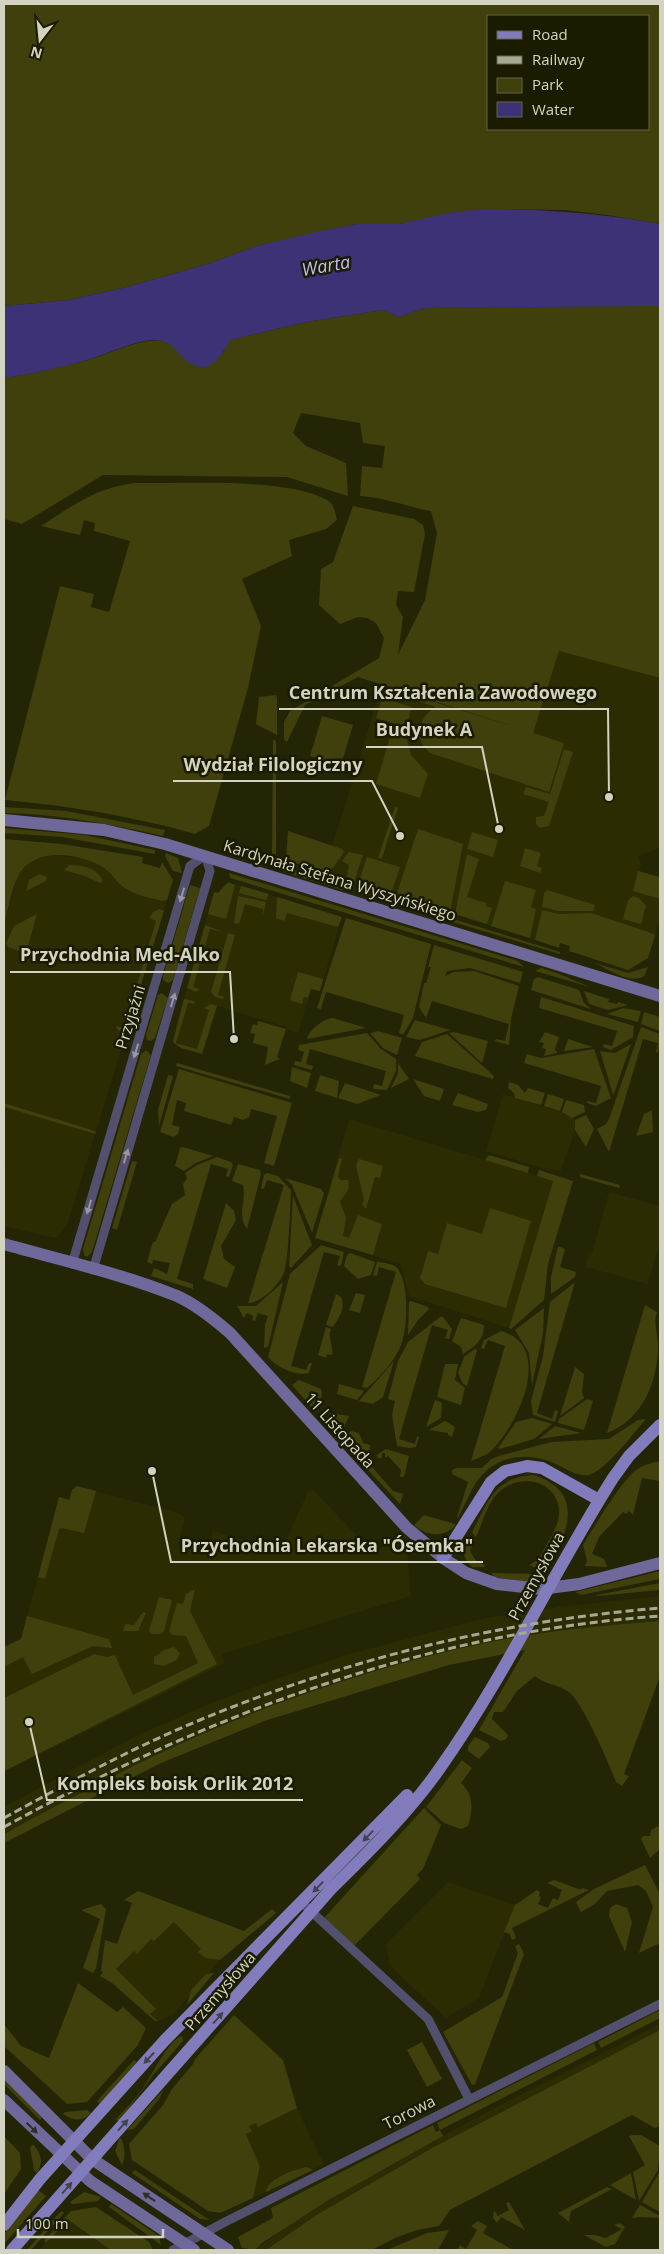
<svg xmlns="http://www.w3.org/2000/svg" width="664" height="2254" viewBox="0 0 664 2254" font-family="'Open Sans',sans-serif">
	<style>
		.built { fill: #2b2c02 }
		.green { fill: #3f400b; fill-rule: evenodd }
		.water { fill: #3e3276 }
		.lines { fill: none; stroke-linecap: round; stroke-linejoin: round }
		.street { stroke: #53506f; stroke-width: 9 }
		.secondary { stroke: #6e699a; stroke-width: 12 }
		.primary { stroke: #827cbc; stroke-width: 12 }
		.rail { stroke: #a8a994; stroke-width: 3; stroke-dasharray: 8 4; stroke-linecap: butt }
		.oneway { fill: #99989c }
		.oneway2 { fill: #44424b }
		.oneway3 { fill: #302e26 }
		.labels { text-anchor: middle; stroke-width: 5; stroke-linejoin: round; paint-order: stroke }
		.street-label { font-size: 16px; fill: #d2d3c1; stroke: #1b1b00 }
		.water-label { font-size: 18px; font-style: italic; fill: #c0bcf9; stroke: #1b1b00 }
		.leader { fill: none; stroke: #d2d3c1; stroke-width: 2 }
		.callout-dot { fill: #d2d3c1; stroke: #1b1b00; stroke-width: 2 }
		.callout-label { font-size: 18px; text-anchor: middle; font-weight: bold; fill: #d2d3c1; stroke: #1b1b00; stroke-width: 5; stroke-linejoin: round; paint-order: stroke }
	</style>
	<rect width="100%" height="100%" fill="#242505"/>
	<!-- built -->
	<path class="built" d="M 559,651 L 660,678 L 660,847 L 638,857 L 641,863 L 639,871 L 660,877 L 660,919 L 648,958 L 628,970 L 569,951 L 570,946 L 560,943 L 559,948 L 324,873 L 382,685 L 533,732 Z
		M 49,855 L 82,858 L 92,861 L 106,869 L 125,889 L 162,901 L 167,900 L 96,1132 L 4,1103 L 4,924 L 17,879 L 22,870 L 31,861 Z
		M 228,882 L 342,917 L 320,991 L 311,989 L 298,1033 L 286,1029 L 286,1027 L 217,1006 L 202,1054 L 181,1048 L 175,1045 L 172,1040 L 214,892 L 218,893 Z
		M 503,1094 L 573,1116 L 577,1125 L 561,1170 L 549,1170 L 486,1151 Z
		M 4,1107 L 95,1134 L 68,1223 L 60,1234 L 55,1238 L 4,1226 L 4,1168 L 6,1161 L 4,1160 Z
		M 349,1119 L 553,1180 L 509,1328 L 409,1296 L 401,1264 L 315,1238 Z
		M 609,1192 L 660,1206 L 660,1241 L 648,1284 L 585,1267 L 589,1252 L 592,1253 Z
		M 76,1486 L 179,1513 L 185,1518 L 178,1545 L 206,1553 L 213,1531 L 281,1551 L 308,1492 L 314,1491 L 375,1554 L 389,1542 L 401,1538 L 406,1542 L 411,1596 L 222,1654 L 225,1663 L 4,1772 L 4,1646 L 21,1639 L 59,1497 L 69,1499 Z
		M 660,1596 L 660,1621 L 535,1634 L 492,1643 L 418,1660 L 354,1678 L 289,1701 L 4,1834 L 4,1807 L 138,1735 L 216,1701 L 282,1677 L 349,1654 L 485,1618 L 558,1607 Z
		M 448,1882 L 515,1905 L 479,1998 L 446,2018 L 390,1966 L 386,1944 Z
		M 170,1914 L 219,1961 L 173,2015 L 158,2021 L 114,1979 L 115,1967 Z
		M 660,2024 L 660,2030 L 432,2148 L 318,2214 L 266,2250 L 255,2250 L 296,2220 L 363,2180 L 496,2107 Z
		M 297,2108 L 324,2164 L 253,2198 L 260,2170 L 246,2134 L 251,2131 L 249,2126 L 256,2123 L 258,2127 Z
		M 67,2220 L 111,2250 L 39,2250 Z"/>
	<!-- green -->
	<path class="green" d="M 4,4 L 660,4 L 660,224 L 607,215 L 565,210 L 482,209 L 399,224 L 357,224 L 256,246 L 211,263 L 127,287 L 69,300 L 4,306 ZM 488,16 L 648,16 L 648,129 L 488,129 Z
		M 554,306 L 660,306 L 660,678 L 559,651 L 533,733 L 564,743 L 549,792 L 430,753 C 412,738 418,718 436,707 L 398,695 L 399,691 L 528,731 L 358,677 L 305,705 L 287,742 L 284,740 L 284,722 L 290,711 L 379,658 L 384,638 L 376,623 L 367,618 L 358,617 L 340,624 L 319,605 L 321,569 L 333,562 L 353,506 L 414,519 L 423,525 L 425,534 L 414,592 L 398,591 L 396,605 L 403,617 L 398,655 L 425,600 L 437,533 L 431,511 C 407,507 384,497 360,496 L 362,466 L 382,468 L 385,446 L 363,443 L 360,423 L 301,413 L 293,433 L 306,446 L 346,463 L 348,496 L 287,477 L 103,475 L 22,524 L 4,519 L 4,378 C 31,374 57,368 84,361 C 105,356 141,337 162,341 C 173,343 177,349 183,357 L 223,353 L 229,340 L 306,322 L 383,310 L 399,317 L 424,308 Z
		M 134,483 C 183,484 286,477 327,500 C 334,503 335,513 337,520 L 326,529 L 289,540 L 292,556 L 242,579 L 261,626 L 248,688 L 209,826 L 195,834 C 132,816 70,806 5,800 L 60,586 L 94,594 L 91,607 L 109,612 L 130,541 L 94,531 L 95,523 L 84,520 L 80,535 L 41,526 C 73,505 96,488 134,483 Z
		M 276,695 L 277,698 L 277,735 L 256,724 L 259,697 Z
		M 382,698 L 412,707 L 406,727 L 376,718 Z
		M 322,716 L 353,725 L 341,765 L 310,756 Z
		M 391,734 L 407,739 L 411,755 L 428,774 L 420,798 L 376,784 Z
		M 273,739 L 276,741 L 276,854 L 272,854 Z
		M 564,749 L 573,752 L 549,826 L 540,828 L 536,824 L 536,817 L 544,816 L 549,802 L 523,794 L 526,787 L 550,794 Z
		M 4,807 L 66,811 L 165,830 L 163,836 C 110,824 58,814 4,813 Z
		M 395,807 L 398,808 L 382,858 L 378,858 Z
		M 4,828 L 85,835 L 155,850 L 155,854 L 62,837 L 4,833 Z
		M 418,829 L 463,844 L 450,913 L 396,896 Z
		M 288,831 L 342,849 L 344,852 L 330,872 L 326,873 L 286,860 Z
		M 472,832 L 498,840 L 493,857 L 467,849 Z
		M 4,839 L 62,844 L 143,857 L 142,863 L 160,868 L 162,862 L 173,880 L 167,900 L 162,901 C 151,898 136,895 126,889 C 117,884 112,873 104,868 C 82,854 40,847 22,870 C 12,884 9,907 4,924 Z
		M 525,848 L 541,853 L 537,866 L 542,868 L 540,873 L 520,866 Z
		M 349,852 L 363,855 L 354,882 L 347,876 L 349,865 L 342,861 Z
		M 166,853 L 178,858 L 182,873 L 173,871 L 165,856 Z
		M 467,854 L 479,859 L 467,897 L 486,903 L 486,906 L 492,908 L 487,924 L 455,914 Z
		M 367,857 L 400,867 L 391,894 L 358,884 Z
		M 275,864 L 350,888 L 343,890 L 284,872 Z
		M 69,865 C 82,865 98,868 103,881 L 100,883 L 85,876 L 64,870 Z
		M 638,871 L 660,877 L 660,899 L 633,891 Z
		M 229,873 L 518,961 L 524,967 L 230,878 Z
		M 39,874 L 47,877 L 46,881 L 26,891 L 29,880 Z
		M 505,881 L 536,890 L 531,907 L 536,909 L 530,938 L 491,926 Z
		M 228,882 L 235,885 L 226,919 L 208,914 L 214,892 L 218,893 Z
		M 190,885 L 200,888 L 173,980 L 168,983 L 163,980 L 163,976 Z
		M 241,886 L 242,886 L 269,894 L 266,900 L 239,893 Z
		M 359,890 L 560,952 L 560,954 L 362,895 Z
		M 547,890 L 595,905 L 593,911 L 558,911 L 542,907 L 544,893 Z
		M 238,896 L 266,902 L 263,915 L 263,909 L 245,904 L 239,924 L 234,923 Z
		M 633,896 L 639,898 L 646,906 L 641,924 L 623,919 L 628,900 Z
		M 277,897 L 342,917 L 338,927 L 287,913 L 284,921 L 276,918 Z
		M 160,909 L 164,911 L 125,1036 L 116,1028 L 117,1026 L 124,1028 L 156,921 L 149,918 L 153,912 Z
		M 542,910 L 559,914 L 591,913 L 651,933 L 655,935 L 648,958 L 628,970 L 569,951 L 570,946 L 560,943 L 559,948 L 535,940 Z
		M 37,914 L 26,953 L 8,947 L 6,943 L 14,926 Z
		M 346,918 L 431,944 L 413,1018 L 403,1035 L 399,1033 L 404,1015 L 326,992 L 321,1009 L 317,1008 Z
		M 205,925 L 224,932 L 210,929 L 193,987 L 200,989 L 196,992 L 187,988 Z
		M 228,933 L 235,935 L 218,995 L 224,997 L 223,999 L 215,997 L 211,992 Z
		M 434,945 L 523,972 L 520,983 L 470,968 L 447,971 L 445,976 L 454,972 L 474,971 L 519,986 L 511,1019 L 509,1045 L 495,1041 L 496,1039 L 505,1041 L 509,1024 L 432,1001 L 426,1018 L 419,1007 L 424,983 L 426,983 L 431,967 L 428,967 Z
		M 595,963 L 628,973 L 648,967 L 644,976 C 631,985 607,969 595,963 Z
		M 541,968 L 557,973 L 590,987 L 535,971 Z
		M 298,972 L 323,979 L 320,991 L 311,989 L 308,998 L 304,997 L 302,1004 L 290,1000 Z
		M 538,977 L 579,990 L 584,1003 L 591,1009 L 531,990 L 534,979 Z
		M 584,991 L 609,999 L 608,1002 L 617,1004 L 618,1002 L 628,1005 L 608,1010 L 589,1004 Z
		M 162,993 L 168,998 L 155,1038 L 151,1041 L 147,1040 L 146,1035 L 158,995 Z
		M 541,997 L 634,1026 L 633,1037 L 611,1050 L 603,1047 L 604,1044 L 612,1046 L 617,1031 L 539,1008 Z
		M 184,999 L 194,1001 L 195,1004 L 188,1003 L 176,1043 L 197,1049 L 209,1010 L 204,1008 L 211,1004 L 217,1006 L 202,1054 L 181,1048 L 173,1042 Z
		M 623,1008 L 641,1011 L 638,1022 L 607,1014 Z
		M 644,1012 L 660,1017 L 660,1031 L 641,1024 Z
		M 333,1018 L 366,1028 L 307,1039 C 310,1029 323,1019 333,1018 Z
		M 415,1020 L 450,1030 L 420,1040 L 406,1037 Z
		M 258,1021 L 286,1029 L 277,1057 L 280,1059 L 265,1065 L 268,1047 L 253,1043 L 255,1034 L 250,1033 L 253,1024 L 257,1025 Z
		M 641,1027 L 660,1034 L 658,1053 L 656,1052 L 658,1043 L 643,1039 L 609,1152 L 597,1129 L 606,1124 L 609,1119 Z
		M 378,1031 L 402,1038 L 397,1055 L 383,1048 L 370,1033 Z
		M 454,1032 L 488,1041 L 482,1063 L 449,1033 Z
		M 545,1032 L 559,1037 L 555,1049 L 557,1053 L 544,1056 L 546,1049 L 542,1048 L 544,1043 L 539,1042 Z
		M 367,1033 L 381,1049 L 396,1059 L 396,1071 L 387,1090 L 373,1089 L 374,1084 L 382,1086 L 386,1071 L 310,1049 L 306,1064 L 313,1066 L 312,1070 L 294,1065 L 295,1061 L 301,1062 L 304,1052 L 298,1050 L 299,1045 Z
		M 447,1034 L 494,1076 L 493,1079 L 415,1056 L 422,1042 Z
		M 568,1039 L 593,1047 L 564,1051 Z
		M 631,1044 L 615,1091 L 613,1095 L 600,1051 L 615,1053 Z
		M 594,1049 L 611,1098 L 596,1106 L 587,1103 L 588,1101 L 596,1103 L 601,1086 L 524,1063 L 527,1054 L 541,1058 Z
		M 146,1050 L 151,1055 L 92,1252 L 87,1257 L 84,1255 L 83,1249 L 141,1054 Z
		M 177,1063 L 290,1096 L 290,1099 L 176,1066 Z
		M 398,1063 L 409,1079 L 391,1088 L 398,1073 Z
		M 292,1067 L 311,1073 L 307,1088 L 290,1081 Z
		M 179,1069 L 292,1103 L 274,1166 L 264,1163 L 277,1116 L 251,1109 L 249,1117 L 243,1120 L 234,1117 L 231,1125 L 184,1111 L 186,1103 L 177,1100 L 172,1125 L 180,1127 L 178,1134 L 173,1137 L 160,1132 Z
		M 168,1075 L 173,1076 L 159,1126 L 158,1110 Z
		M 320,1075 L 339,1081 L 337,1098 L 315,1091 Z
		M 413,1079 L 444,1089 L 440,1101 L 424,1096 Z
		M 509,1082 L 518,1085 L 525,1093 L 528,1088 L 545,1093 L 541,1105 L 515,1098 L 514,1093 L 508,1088 Z
		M 345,1083 L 381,1095 L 357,1104 L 338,1098 Z
		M 458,1093 L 488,1104 L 486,1110 L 478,1112 L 452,1105 Z
		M 548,1094 L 564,1099 L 560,1111 L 544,1106 Z
		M 566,1100 L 584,1105 L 585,1112 L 572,1118 L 562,1112 Z
		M 4,1103 L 92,1130 L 96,1132 L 95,1134 L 4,1107 Z
		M 652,1110 L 653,1132 L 636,1136 L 644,1114 Z
		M 586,1115 L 594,1129 L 586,1147 L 575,1130 L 575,1120 Z
		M 183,1147 L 213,1156 L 196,1163 L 184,1171 L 175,1166 L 180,1148 Z
		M 489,1155 L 529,1167 L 528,1173 L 485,1160 Z
		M 217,1157 L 231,1162 L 233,1165 L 229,1177 L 226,1176 L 228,1169 L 211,1164 L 177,1279 L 193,1284 L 193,1289 L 151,1276 L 154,1268 L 167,1274 L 170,1263 L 153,1260 L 152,1264 L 147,1262 L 153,1242 L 155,1242 L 172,1204 L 185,1195 L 183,1184 L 187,1178 L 185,1173 L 197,1165 Z
		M 339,1158 L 342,1159 L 338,1176 L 340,1180 L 348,1180 C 351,1189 345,1195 340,1201 L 346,1218 L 343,1236 L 349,1238 L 358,1215 L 382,1224 L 373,1255 L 315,1238 Z
		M 359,1159 L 383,1166 L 380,1178 L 375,1177 L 366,1209 L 362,1204 L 364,1200 L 356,1166 Z
		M 132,1161 L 137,1162 L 117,1230 L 112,1228 Z
		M 238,1164 L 260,1170 L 261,1174 L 247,1229 C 236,1214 247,1201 243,1185 L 232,1181 Z
		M 539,1170 L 573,1181 L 548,1264 L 544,1300 L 511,1329 L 509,1328 L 553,1181 L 537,1176 Z
		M 267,1173 L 278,1176 L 291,1190 C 290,1206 289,1263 283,1275 C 278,1286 261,1303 248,1303 L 284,1185 L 267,1180 L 264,1189 L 261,1188 L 264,1175 Z
		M 580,1174 L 620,1185 L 619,1188 L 580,1177 Z
		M 285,1178 L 321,1189 L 324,1193 L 312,1233 L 292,1185 Z
		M 293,1196 L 312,1245 L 291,1268 L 289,1266 Z
		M 226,1203 L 234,1211 L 236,1220 L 221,1246 L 224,1259 L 235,1267 L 227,1288 L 203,1279 Z
		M 490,1208 L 531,1221 L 506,1308 L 425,1284 L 420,1278 L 428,1251 L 438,1254 L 447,1223 L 482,1234 Z
		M 321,1245 L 344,1252 L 341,1266 L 337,1265 L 340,1256 L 324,1252 L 291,1366 L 306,1370 L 309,1363 L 312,1363 L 309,1373 C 297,1377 276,1367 268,1357 L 290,1274 Z
		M 558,1246 L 565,1249 L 560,1267 L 576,1272 L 575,1277 L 551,1294 L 551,1277 Z
		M 350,1253 L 375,1262 L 371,1275 L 358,1279 L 344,1266 L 347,1255 Z
		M 377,1262 C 382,1262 395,1264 398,1269 C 409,1284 408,1328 401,1345 C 395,1361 380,1377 367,1388 L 362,1387 L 396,1272 L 379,1267 L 377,1276 L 373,1275 Z
		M 283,1282 L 268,1347 L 264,1348 L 265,1325 L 268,1316 L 258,1313 L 255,1321 L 252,1320 L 253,1316 L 247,1313 L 244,1318 L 237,1306 L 256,1306 Z
		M 575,1282 L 537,1413 L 552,1419 L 555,1410 L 558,1411 L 555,1422 L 533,1415 L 531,1401 L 543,1356 L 550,1302 Z
		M 356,1293 L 365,1295 L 360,1313 L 349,1310 Z
		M 336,1294 L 341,1297 C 346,1309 339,1317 333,1327 L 326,1325 Z
		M 411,1301 L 428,1307 L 429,1309 L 418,1320 L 408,1335 L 409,1302 Z
		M 645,1305 L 657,1312 C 653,1321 658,1336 658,1346 C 658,1382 642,1420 607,1433 Z
		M 544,1308 L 543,1333 L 532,1385 L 529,1353 L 515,1330 Z
		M 440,1317 L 443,1317 L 452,1329 L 449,1339 L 445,1338 L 448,1330 L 432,1325 L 399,1439 L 415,1444 L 417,1436 L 419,1437 L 416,1447 L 409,1448 L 397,1446 L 392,1415 L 395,1401 L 388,1399 L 398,1361 L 408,1342 Z
		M 461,1318 L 484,1325 C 484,1341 475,1346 463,1354 L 461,1347 L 452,1341 Z
		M 326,1327 L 331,1329 C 327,1338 334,1346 332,1355 L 327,1354 L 326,1358 L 318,1355 Z
		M 501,1331 C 555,1346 518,1425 491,1451 C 486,1456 477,1458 471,1461 L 505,1346 L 488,1340 L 484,1349 L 481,1348 L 484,1340 Z
		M 475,1349 L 477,1350 L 467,1386 L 463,1384 L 458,1373 L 464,1357 Z
		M 394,1361 L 383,1397 L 373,1404 L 359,1401 Z
		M 445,1364 L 458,1364 L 455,1380 L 465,1388 L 461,1405 L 437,1397 Z
		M 575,1367 L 584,1374 L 582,1392 L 584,1398 L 560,1416 Z
		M 299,1380 L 321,1389 L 322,1395 L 316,1412 L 292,1385 Z
		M 339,1384 L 364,1391 L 357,1400 L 337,1394 Z
		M 587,1399 L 593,1401 L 584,1430 L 558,1423 L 559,1419 Z
		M 435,1400 L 442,1403 L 441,1418 L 426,1427 Z
		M 330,1413 L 349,1416 L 341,1434 L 336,1434 L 328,1425 Z
		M 532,1418 L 552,1424 L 534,1439 L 500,1449 L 498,1448 L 516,1422 Z
		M 646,1419 C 634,1433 605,1471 589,1475 C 578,1477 566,1469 556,1464 C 532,1453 502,1453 482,1475 C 472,1486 465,1505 458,1518 L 457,1517 L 468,1482 L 452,1474 L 452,1470 L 457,1468 L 482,1468 L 491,1459 L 499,1456 L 551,1442 L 609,1439 L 638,1420 Z
		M 445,1421 L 455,1427 L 452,1437 L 448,1435 L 448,1433 L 429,1430 Z
		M 555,1426 L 581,1433 L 539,1439 Z
		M 351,1431 L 359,1433 L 363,1443 L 370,1445 L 369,1454 L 357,1457 L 340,1439 Z
		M 386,1449 L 409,1456 L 404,1477 L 400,1477 L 401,1470 L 388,1456 L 385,1458 L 385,1453 L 382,1453 L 382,1458 L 378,1458 L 377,1455 Z
		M 660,1461 L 660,1481 L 642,1478 L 633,1515 L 629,1511 L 626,1514 L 623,1512 L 599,1537 L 592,1554 L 604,1559 L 607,1567 L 585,1566 L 587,1561 L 583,1545 C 594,1527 620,1483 635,1471 C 642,1465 651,1463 660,1461 Z
		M 369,1467 L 372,1467 L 393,1491 L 403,1494 L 400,1504 L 367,1469 Z
		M 534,1475 C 594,1495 560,1546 540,1584 L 494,1577 L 491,1573 L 538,1574 L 538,1569 L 529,1565 C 538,1562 544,1550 548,1542 C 554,1531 560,1522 559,1509 C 555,1477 515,1473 496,1495 C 487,1505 482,1524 476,1537 L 472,1532 C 488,1502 494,1477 534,1475 Z
		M 77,1486 L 96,1491 L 84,1533 L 62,1528 L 59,1529 L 45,1579 L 38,1577 L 59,1497 L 69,1500 L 72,1490 Z
		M 424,1515 L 455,1524 L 455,1526 C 443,1538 426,1536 414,1525 Z
		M 471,1538 L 475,1539 L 470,1551 L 476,1561 L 485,1565 L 484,1567 L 472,1567 C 463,1559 462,1550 465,1539 Z
		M 660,1571 L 660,1579 L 581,1595 L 575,1592 Z
		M 660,1583 L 660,1590 L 597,1596 L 596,1595 Z
		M 195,1589 L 190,1611 L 217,1664 L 4,1771 L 4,1698 L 94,1654 L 107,1657 L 115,1655 L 133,1695 L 198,1663 L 186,1636 L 172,1635 L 169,1631 L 177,1603 L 183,1604 L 186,1594 Z
		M 159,1597 L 172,1600 L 164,1631 L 159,1634 L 152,1634 L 149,1631 Z
		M 143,1612 L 146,1613 L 138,1631 L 123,1631 L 125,1624 L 134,1625 Z
		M 27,1616 L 109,1639 L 112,1648 L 93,1646 L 32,1674 L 23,1657 L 4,1667 L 4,1647 L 21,1639 Z
		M 660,1621 L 660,1676 L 624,1774 L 629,1776 L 622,1786 L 616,1782 C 610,1765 582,1702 570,1693 C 559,1684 545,1685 535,1676 L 517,1691 L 503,1712 L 494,1712 L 492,1719 L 508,1735 L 506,1739 L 501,1741 L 479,1730 L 525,1650 L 449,1665 L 267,1720 L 161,1763 L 4,1843 L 4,1834 C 76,1795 148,1756 224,1725 C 318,1686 436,1649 536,1634 C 577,1628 619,1624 660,1621 Z
		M 174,1647 L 180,1653 L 177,1660 L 163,1666 L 154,1664 L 154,1657 L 164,1650 Z
		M 475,1737 L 488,1743 L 490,1747 L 479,1759 L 468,1751 L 468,1746 Z
		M 462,1760 L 472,1768 L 461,1783 C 474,1794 473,1811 468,1826 L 461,1829 L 444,1823 L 426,1807 Z
		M 424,1808 L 441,1825 L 423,1869 L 417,1875 L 420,1879 L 354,1946 L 324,1918 Z
		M 660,1825 L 660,1849 L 650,1858 L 641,1839 L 643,1836 L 650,1836 L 651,1830 Z
		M 645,1865 L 660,1894 L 660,1943 L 639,1953 L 653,1907 L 646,1891 L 638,1885 L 607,1891 L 595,1904 L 581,1912 L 576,1902 L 594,1889 Z
		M 554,1880 L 581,1890 L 582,1888 L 589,1890 L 512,1928 L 516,1938 L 512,1940 L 510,1934 L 504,1932 L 515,1905 L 537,1890 L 540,1892 L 539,1896 L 541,1897 L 538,1904 L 548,1908 L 553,1898 L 558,1900 L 562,1890 L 547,1883 Z
		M 138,1891 L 244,1931 L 272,1909 L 276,1913 L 220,1960 L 206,1958 L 198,1952 L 201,1949 L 174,1922 L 154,1941 L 151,1939 L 137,1954 L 134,1951 L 116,1969 L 156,2009 L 150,2014 L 158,2021 L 155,2021 L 112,1983 L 100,1976 L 103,1972 L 101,1971 L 105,1940 L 117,1944 L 132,1903 L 124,1900 Z
		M 101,1904 L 106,1909 L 96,1968 L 93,1973 L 83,1968 L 100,1919 L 81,1910 Z
		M 616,1904 L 627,1908 L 632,1922 L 625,1952 L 609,1916 L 610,1908 Z
		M 519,1944 L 524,1954 L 475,2084 L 472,2085 L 443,2032 L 502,1997 L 518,1953 L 515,1946 Z
		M 214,1973 L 187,2005 L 191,1990 L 206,1974 Z
		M 78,1983 L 117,2012 L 123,2007 L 146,2028 L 138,2045 L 87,2102 L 67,2104 L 4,2046 L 4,2024 L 21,2046 L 49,2058 Z
		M 660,2010 L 660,2018 L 601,2048 L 598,2042 Z
		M 234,2015 L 283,2060 L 297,2108 L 258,2127 L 256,2123 L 249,2126 L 252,2131 L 246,2134 L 260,2167 L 253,2198 L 220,2213 L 208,2211 L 132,2160 L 129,2144 L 163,2105 L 172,2089 L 193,2064 L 195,2059 Z
		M 660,2030 L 660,2126 L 655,2128 L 632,2115 L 450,2210 L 439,2226 L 417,2230 L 395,2238 L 372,2250 L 266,2250 L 318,2214 L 432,2148 Z
		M 182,2036 L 183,2041 L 154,2074 L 119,2122 L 116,2119 C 124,2110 133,2102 140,2092 C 150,2080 168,2039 182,2036 Z
		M 422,2042 L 442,2079 L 427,2087 L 407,2050 Z
		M 594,2043 L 597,2050 L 440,2130 L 443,2136 L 327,2201 L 262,2243 L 255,2250 L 242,2248 L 238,2237 L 273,2218 L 271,2208 L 433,2125 L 436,2132 L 440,2130 L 437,2123 Z
		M 134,2060 L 137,2062 L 100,2104 L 97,2101 Z
		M 4,2078 L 42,2118 L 40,2120 L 4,2084 Z
		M 164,2089 L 159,2099 L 134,2129 L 127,2130 Z
		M 87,2110 L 91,2113 C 83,2122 72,2121 63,2114 L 65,2112 Z
		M 633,2135 L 641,2135 L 660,2146 L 658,2170 L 639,2201 L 633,2172 L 645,2165 L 629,2136 Z
		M 4,2136 L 20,2153 L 21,2169 L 4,2194 Z
		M 120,2137 C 125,2143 126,2159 122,2165 L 115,2151 Z
		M 33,2144 C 41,2153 44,2162 37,2173 L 34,2170 L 30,2148 Z
		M 307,2167 L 313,2170 L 266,2192 C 267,2179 295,2169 307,2167 Z
		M 135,2170 L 205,2217 L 210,2220 L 200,2219 L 132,2173 Z
		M 660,2171 L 660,2212 L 642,2202 Z
		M 631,2173 L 636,2200 L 610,2185 Z
		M 607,2187 L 612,2189 L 571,2211 L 569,2221 L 574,2226 L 558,2213 Z
		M 38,2190 L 46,2196 L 4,2244 L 4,2234 Z
		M 84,2192 L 101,2197 L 98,2201 L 72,2204 L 70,2202 Z
		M 509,2202 L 525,2230 L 501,2217 L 497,2223 L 493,2218 L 494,2210 L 498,2216 L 509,2210 L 506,2203 Z
		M 111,2204 L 159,2236 L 161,2245 L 109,2207 Z
		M 640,2205 L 660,2216 L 660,2218 L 639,2217 L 632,2218 Z
		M 96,2207 L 149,2242 L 153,2250 L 111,2250 L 68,2220 L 46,2243 L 44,2241 L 71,2211 Z
		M 61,2211 L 64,2213 L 31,2250 L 27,2250 Z
		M 478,2221 L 487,2226 L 483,2233 L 513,2250 L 457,2250 L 460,2245 L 466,2249 L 477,2230 L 471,2226 Z
		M 620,2223 L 625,2227 L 615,2244 L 606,2247 L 584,2235 L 595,2235 L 606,2238 L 622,2229 L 614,2225 Z
		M 449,2230 L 438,2250 L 387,2250 L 427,2233 Z"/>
	<!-- water -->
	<path class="water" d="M 482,209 C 544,209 600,213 660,224 L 660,306 L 424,308 L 399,317 L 383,310 L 306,322 L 230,340 C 222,355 210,376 190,363 C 173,353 177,341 153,340 C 137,340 104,355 87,360 C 59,368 32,374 4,378 L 4,306 L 69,300 L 127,287 L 211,263 L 256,246 L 316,232 L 357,224 L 399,224 L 448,213 Z"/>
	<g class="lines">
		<!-- street -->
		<path class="street" d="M 72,1264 L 190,866 L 205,855 L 210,871 L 93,1270
			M 302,1903 L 428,2019 L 469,2099
			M 173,2250 L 225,2222 L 660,2004"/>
		<!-- secondary -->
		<path class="secondary" d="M 4,820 L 104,830 L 165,844 L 660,996
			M 4,1244 C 60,1260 123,1274 177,1296 C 197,1305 214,1319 230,1333 L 407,1528 L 443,1558 L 466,1573 L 497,1584 L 541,1589 L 579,1584 L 660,1563
			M 4,2071 L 92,2159 L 228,2250
			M 4,2100 L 90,2181 L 194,2250"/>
		<!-- primary -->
		<path class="primary" d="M 443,1558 L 491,1482 L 505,1471 L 527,1466 L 542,1468 L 599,1500
			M 4,2225 L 40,2179 L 165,2040 L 407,1795
			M 12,2250 L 331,1889 C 368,1853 411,1810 440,1768 C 505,1676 553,1573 613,1478 L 629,1456 L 660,1425"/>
		<!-- rail -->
		<path class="rail" d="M 4,1818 C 68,1783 132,1748 200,1720 C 347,1659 501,1621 660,1608
			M 4,1827 C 211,1714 423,1633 660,1616"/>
	</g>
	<!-- one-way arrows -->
	<defs><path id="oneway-solid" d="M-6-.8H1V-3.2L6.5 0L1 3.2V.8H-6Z" transform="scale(1.25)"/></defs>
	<g class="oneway">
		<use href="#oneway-solid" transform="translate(182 895) rotate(107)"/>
		<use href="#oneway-solid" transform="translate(173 1000) rotate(-74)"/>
		<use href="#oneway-solid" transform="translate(136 1051) rotate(107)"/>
		<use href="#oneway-solid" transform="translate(126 1156) rotate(-73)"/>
		<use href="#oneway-solid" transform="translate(89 1207) rotate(107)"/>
	</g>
	<g class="oneway2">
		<use href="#oneway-solid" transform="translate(368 1836) rotate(134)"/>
		<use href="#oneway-solid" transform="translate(318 1887) rotate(134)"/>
		<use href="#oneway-solid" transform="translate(218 2018) rotate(-49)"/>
		<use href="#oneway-solid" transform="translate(149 2058) rotate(133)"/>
		<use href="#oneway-solid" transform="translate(123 2125) rotate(-48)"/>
		<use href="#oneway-solid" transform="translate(67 2188) rotate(-49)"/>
	</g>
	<g class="oneway3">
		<use href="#oneway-solid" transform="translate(32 2128) rotate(44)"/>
		<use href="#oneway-solid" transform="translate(149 2197) rotate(-146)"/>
	</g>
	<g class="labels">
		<!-- street labels -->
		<g class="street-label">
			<text transform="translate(340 880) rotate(17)" y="6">Kardynała Stefana Wyszyńskiego</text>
			<text transform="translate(130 1017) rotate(-73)" y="6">Przyjaźni</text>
			<text transform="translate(340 1430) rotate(48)" y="6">11 Listopada</text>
			<text transform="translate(536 1576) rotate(-61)" y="6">Przemysłowa</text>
			<text transform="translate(220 1991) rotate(-49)" y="6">Przemysłowa</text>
			<text transform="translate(409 2112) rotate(-27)" y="6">Torowa</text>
		</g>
		<!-- water labels -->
		<g class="water-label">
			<text transform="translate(326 266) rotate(-10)" y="6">Warta</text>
		</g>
	</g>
	<!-- callouts -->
	<path class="leader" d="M609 797L608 709H279M499 829L482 747H366M400 836L372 781H173M234 1039L230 972H10M152 1471L171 1562H483M29 1722L47 1800H303"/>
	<g class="callout-dot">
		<circle cx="609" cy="797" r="5"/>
		<circle cx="499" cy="829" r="5"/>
		<circle cx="400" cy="836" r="5"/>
		<circle cx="234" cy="1039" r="5"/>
		<circle cx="152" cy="1471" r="5"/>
		<circle cx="29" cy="1722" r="5"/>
	</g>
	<g class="callout-label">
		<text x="443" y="699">Centrum Kształcenia Zawodowego</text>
		<text x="424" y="736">Budynek A</text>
		<text x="273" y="771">Wydział Filologiczny</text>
		<text x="120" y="961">Przychodnia Med-Alko</text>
		<text x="327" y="1552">Przychodnia Lekarska "Ósemka"</text>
		<text x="175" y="1790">Kompleks boisk Orlik 2012</text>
	</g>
	<!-- border -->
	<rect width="664" height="2254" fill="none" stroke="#d2d3c1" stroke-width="10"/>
	<!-- legend -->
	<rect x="487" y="15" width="162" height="115" fill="#1b1b00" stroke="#64654d"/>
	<rect x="497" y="31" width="25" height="8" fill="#827cbc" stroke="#64654d"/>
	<text x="532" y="40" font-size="15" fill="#d2d3c1">Road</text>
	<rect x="497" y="56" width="25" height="8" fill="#a8a994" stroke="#64654d"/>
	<text x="532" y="65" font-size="15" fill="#d2d3c1">Railway</text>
	<rect x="497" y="78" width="25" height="15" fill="#3f400b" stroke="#64654d"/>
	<text x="532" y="90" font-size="15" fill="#d2d3c1">Park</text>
	<rect x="497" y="102" width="25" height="15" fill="#3e3276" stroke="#64654d"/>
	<text x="532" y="115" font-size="15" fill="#d2d3c1">Water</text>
	<!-- north arrow -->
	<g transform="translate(40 40) rotate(196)" stroke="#1b1b00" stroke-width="4" paint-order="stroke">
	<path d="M0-4L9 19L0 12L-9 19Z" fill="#d2d3c1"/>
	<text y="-8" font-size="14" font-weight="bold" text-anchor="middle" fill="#d2d3c1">N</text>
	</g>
	<!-- scale -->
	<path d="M18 2229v8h145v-8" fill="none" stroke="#d2d3c1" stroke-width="2.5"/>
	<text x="25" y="2229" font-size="15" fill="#d2d3c1" stroke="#1b1b00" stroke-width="4" paint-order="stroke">100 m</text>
</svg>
